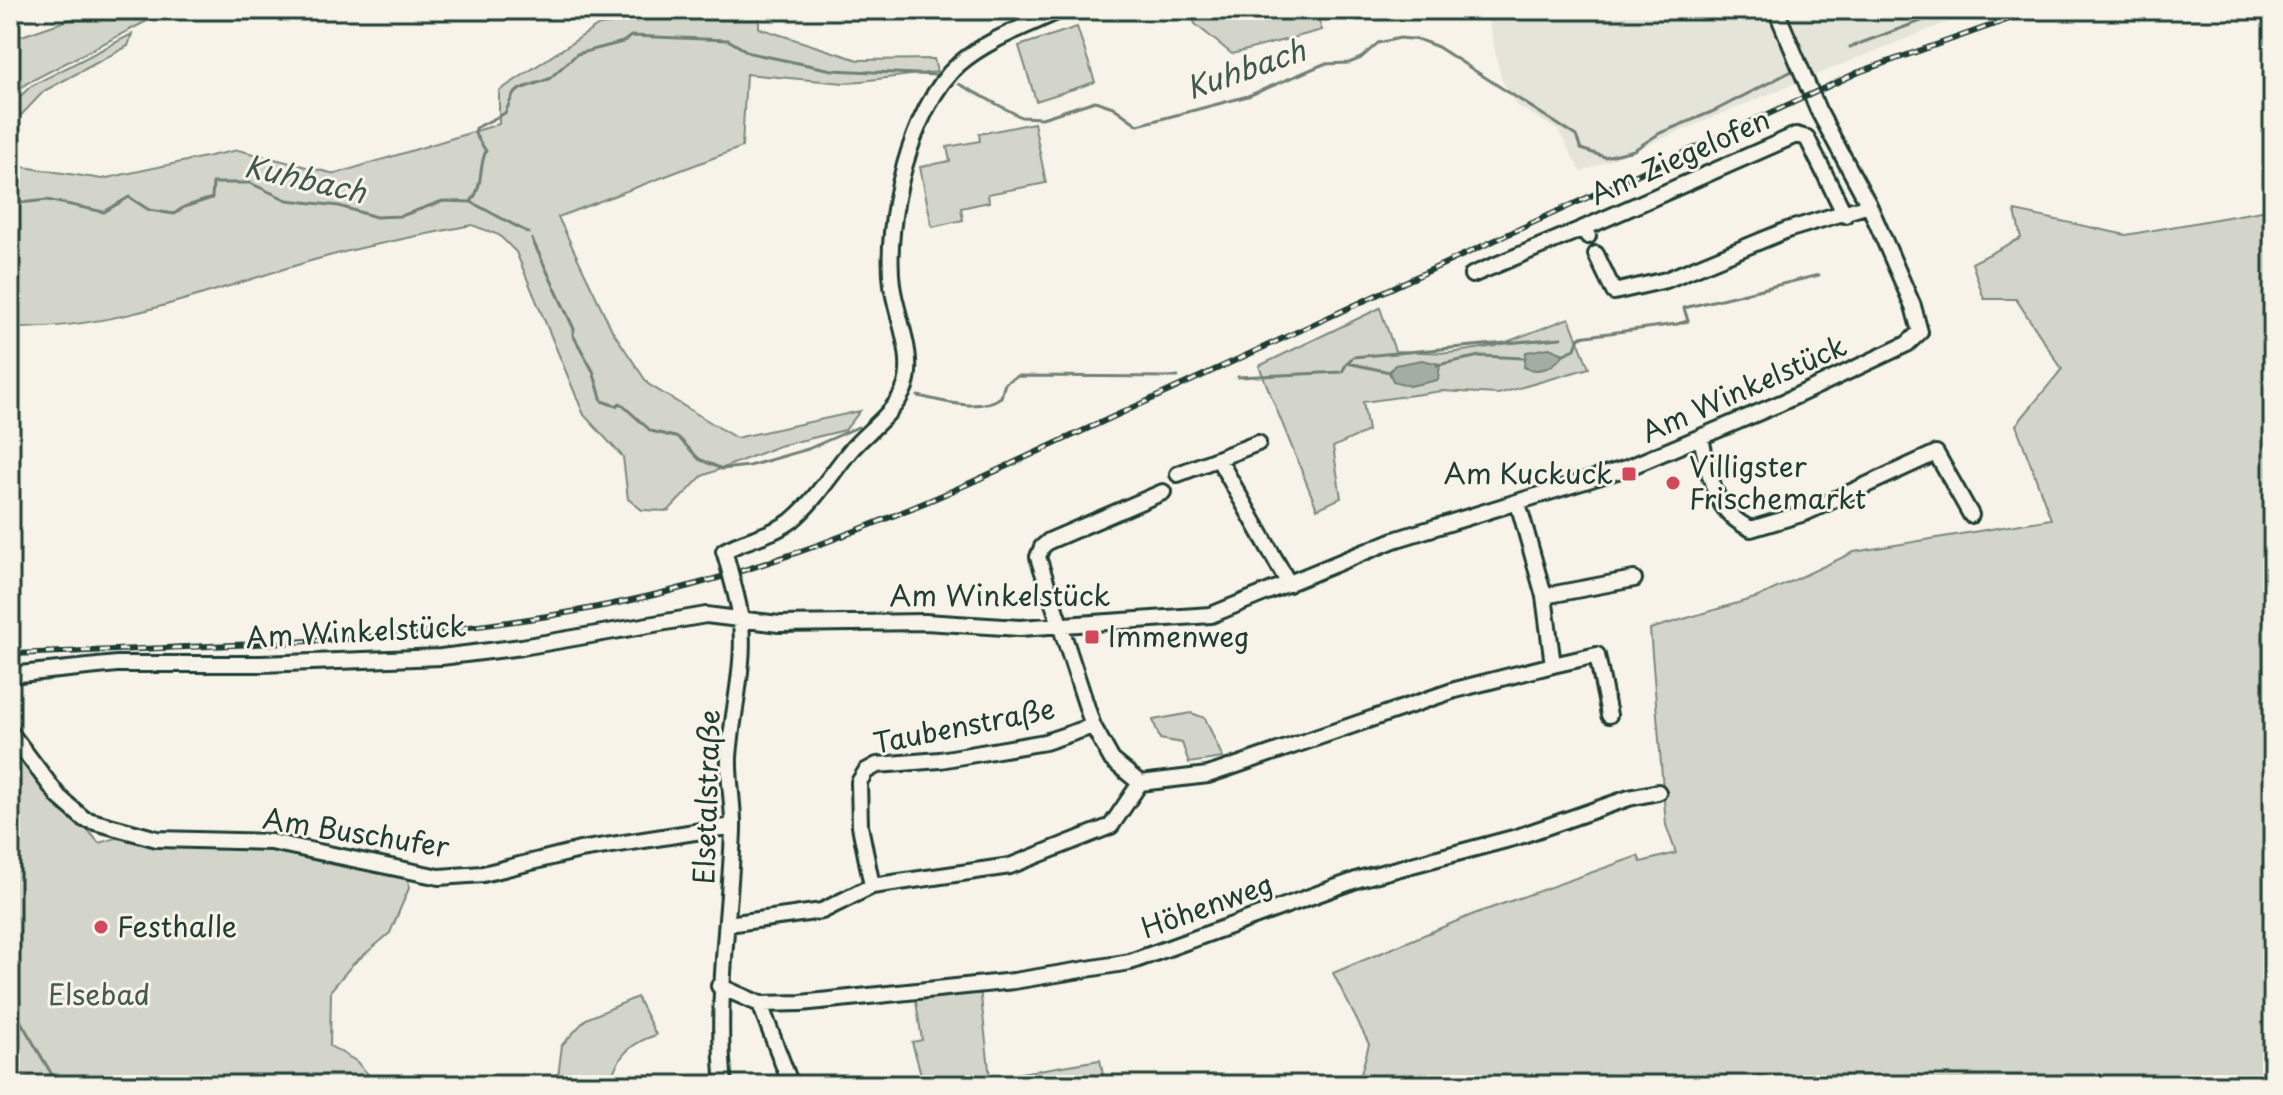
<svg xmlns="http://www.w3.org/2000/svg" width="2283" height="1095" viewBox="0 0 2283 1095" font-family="'Playpen Sans',sans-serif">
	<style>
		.built { fill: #e5e4d9 }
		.green { fill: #d3d5ca; stroke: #79897f; stroke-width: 2 }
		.water { fill: #a4ada3; stroke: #6f8077; stroke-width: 2 }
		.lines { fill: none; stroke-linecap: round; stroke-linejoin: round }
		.stream { stroke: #6f8077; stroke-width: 3 }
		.minor-casing { stroke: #1f3d34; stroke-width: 20 }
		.minor { stroke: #f7f3e8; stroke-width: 14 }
		.rail-casing { stroke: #1f3d34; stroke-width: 6 }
		.rail { stroke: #f7f3e8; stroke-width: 3; stroke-dasharray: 9; stroke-linecap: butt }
		.minor-bridge-casing { stroke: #1f3d34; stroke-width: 20; stroke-linecap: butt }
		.minor-bridge { stroke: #f7f3e8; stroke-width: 14 }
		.poi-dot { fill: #d1495b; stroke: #f7f3e8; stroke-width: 3 }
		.labels { text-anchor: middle; stroke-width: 6; stroke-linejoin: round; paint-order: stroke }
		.street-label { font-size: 28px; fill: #1f3d34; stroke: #f7f3e8 }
		.poi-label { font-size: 28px; fill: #1f3d34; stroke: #f7f3e8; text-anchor: start }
		.park-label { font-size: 28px; fill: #435b52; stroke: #f7f3e8 }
		.water-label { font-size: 30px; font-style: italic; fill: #405950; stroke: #f7f3e8 }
	</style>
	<rect width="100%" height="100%" fill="#f7f3e8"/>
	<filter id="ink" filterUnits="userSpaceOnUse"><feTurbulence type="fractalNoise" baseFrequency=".0125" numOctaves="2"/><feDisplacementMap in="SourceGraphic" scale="16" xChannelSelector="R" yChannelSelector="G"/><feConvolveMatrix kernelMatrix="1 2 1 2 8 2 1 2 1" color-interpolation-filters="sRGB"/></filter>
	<g filter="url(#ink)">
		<!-- built -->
		<path class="built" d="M 1486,10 L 1987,10 L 1955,19 L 1813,76 L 1581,172 L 1558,130 L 1516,105 L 1501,78 Z"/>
		<!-- green -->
		<path class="green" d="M 97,10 L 168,10 L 27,83 L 10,97 L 10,40 Z
			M 730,10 L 759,10 L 759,28 L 858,60 L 934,59 L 937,72 L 844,83 L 746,74 L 742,147 L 558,217 L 612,330 L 648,384 L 736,438 L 860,411 L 845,430 L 779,446 L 702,476 L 668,511 L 642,510 L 628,499 L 623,457 L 584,415 L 516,252 L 499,235 L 472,225 C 413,237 352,248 294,266 C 197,295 113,329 10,328 L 10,165 L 102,179 L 238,150 L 335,174 L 499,124 L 499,91 L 599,25 Z
			M 1191,10 L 1315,10 L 1322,30 L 1232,54 L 1195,24 Z
			M 1077,27 L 1095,82 L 1036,101 L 1019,46 Z
			M 132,34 L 128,46 L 44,91 L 10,127 L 10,106 L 31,86 Z
			M 1034,123 L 1046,183 L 988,194 L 989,202 L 961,208 L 963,220 L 932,227 L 920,167 L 950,161 L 947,147 L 980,141 L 979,134 Z
			M 2273,209 L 2273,1085 L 1358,1085 L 1369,1044 L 1333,973 L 1474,914 L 1638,856 L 1641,862 L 1676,853 L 1666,825 L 1650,629 L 1758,597 L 1854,552 L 2051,519 L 2016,425 L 2062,369 L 2016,299 L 1984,299 L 1972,263 L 2021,238 L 2015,211 L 2126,235 Z
			M 1380,308 L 1395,351 L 1449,353 L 1496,346 L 1569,318 L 1589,368 L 1498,394 L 1442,391 L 1363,402 L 1368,431 L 1333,447 L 1341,498 L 1317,509 L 1259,366 Z
			M 1191,713 L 1205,718 L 1223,758 L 1189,763 L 1182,743 L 1160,739 L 1153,720 Z
			M 10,738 L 99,843 L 116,838 L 168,847 L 268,849 L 351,869 L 356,865 L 408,877 L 409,888 L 390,933 L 352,965 L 331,990 L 330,1046 L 356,1061 L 378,1085 L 23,1085 L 10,1077 Z
			M 980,988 L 990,1078 L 1100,1060 L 1105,1085 L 924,1085 L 912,1042 L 922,1040 L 915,995 Z
			M 637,997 L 656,1035 C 628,1044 617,1057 609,1085 L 557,1085 L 562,1045 L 586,1019 Z"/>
		<!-- water -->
		<path class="water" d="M 1549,348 L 1564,354 C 1555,366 1540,375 1524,367 L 1526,352 Z
			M 1422,360 L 1440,364 L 1438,380 L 1410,386 L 1393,381 L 1389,372 L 1395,365 Z"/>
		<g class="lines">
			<!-- stream -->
			<path class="stream" d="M 1850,47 L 1951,10
				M 959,84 L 1021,117 L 1042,118 L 1095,101 L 1113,107 L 1138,125 L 1248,96 L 1324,64 L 1349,63 L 1361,58 L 1378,43 L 1400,38 L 1420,40 L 1438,47 L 1576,136 L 1581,149 L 1605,157 L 1634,150 L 1660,133 L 1714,111 L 1790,72
				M 471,202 L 529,233
				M 10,204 L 47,200 L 104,212 L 129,197 L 149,210 L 174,214 L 184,207 L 212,198 L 213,183 L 250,183 L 287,200 L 339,206 L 376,217 L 401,216 L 443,201 L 471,202 C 484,185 478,168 486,151 L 475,134 L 476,128 L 505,113 L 513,95 L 520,89 L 549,79 L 577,54 L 623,42 L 631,36 L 728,40 L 750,53 L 832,70 L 937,75
				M 532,239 L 574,329 L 573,335 L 593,371 L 602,401 L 616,406 L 620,403 L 651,431 L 679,438 L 699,459 L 722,469 L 749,466 L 808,449 L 858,427
				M 1564,354 L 1575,349 L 1579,337 L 1677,324 L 1688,321 L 1684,308 L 1819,275
				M 1348,362 L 1353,357 L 1561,338
				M 1437,365 L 1480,356 L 1524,358
				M 1238,377 L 1342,372 L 1347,363 L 1390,372
				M 918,396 C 943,401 978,413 1001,397 L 1005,383 L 1017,376 L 1178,377
				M 10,1003 L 58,1085
				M 10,1067 L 38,1085"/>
			<defs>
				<path id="minor" d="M 1584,228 L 1796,135 L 1807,138 L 1845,215
					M 1596,254 L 1614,292 L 1666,280 L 1787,230 L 1869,205
					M 1472,275 L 1584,228 L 1588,236
					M 1701,439 C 1711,477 1712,511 1751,529 L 1805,513 L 1936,453 L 1971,515
					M 1219,460 L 1289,584
					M 1178,474 L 1258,443
					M 1163,492 L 1049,541 L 1042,547 L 1038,557 L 1093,726 L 1112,760 L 1140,783 L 1208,775 L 1455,690 L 1553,665 L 1544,596 L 1518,503
					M 726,557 L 724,551 C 745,539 771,536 791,521 C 814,502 831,474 850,451 C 867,431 895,413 905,387 C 916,356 896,316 892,285 C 884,223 910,107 959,64 C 988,39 1027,26 1061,10
					M 1544,596 L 1634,579
					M 1553,665 L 1597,655 L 1609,715
					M 10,675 L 117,664 L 261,664 L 441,657 L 522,647 L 706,615 L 779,624 L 925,622 L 1020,628 L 1211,615 L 1394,540 L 1627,468 L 1781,403 L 1907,344 L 1920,332 L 1913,306 L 1869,205 L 1818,110 L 1776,10
					M 10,732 L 59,797 L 84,819 L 157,839 L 271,842 L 439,877 L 483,874 L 580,850 L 733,826
					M 872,886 L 860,826 L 859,782 L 866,771 L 877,765 L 940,760 L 1045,742 L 1093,726
					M 728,924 L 822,911 L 872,886 L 1010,866 L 1111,826 L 1140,783
					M 719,986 L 760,1004 L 801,1003 L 1014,981 L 1130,962 L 1359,879 L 1517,837 L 1629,798 L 1658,792
					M 760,1004 L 791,1085
					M 724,1085 C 715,999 730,916 733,830 C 734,806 728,782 729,757 C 733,702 751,650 736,595"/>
			</defs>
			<!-- minor casing -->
			<use href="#minor" class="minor-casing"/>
			<!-- minor -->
			<use href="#minor" class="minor"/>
			<defs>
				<path id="rail" d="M 10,654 C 210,645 412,645 608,605 C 734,580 853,535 970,483 L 1859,72 L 2035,10"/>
			</defs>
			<!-- rail casing -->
			<use href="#rail" class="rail-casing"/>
			<!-- rail -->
			<use href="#rail" class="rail"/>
			<defs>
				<path id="minor-bridge" d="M 726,557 L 736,595"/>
			</defs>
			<!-- minor-bridge casing -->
			<use href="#minor-bridge" class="minor-bridge-casing"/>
			<!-- minor-bridge -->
			<use href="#minor-bridge" class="minor-bridge"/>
		</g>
	</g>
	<!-- markers -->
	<g class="poi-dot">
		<rect x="1621" y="466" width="16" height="16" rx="4"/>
		<circle cx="1673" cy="483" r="8"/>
		<rect x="1084" y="629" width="16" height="16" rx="4"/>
		<circle cx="101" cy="927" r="8"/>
	</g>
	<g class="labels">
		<!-- street labels -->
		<g class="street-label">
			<text transform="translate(1680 157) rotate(-24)" y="10">Am Ziegelofen</text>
			<text transform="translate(1744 389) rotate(-24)" y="10">Am Winkelstück</text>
			<text x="1000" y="606">Am Winkelstück</text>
			<text transform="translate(356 632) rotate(-3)" y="10">Am Winkelstück</text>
			<text transform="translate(964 726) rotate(-11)" y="10">Taubenstraße</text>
			<text transform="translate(707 797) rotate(-88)" y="10">Elsetalstraße</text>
			<text transform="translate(356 833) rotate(9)" y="10">Am Buschufer</text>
			<text transform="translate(1207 906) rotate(-20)" y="10">Höhenweg</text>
		</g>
		<!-- poi labels -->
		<g class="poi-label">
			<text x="1689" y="477">Villigster<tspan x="1689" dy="32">Frischemarkt</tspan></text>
			<text x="1613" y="484" text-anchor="end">Am Kuckuck</text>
			<text x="1108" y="647">Immenweg</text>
			<text x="117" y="937">Festhalle</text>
		</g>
		<!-- park labels -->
		<g class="park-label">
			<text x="99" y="1005">Elsebad</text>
		</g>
		<!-- water labels -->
		<g class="water-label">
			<text transform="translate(1246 70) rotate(-19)" y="10">Kuhbach</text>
			<text transform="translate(305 180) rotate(13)" y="10">Kuhbach</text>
		</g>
	</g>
	<!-- margin -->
	<rect width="2283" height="1095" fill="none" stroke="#f7f3e8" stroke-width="40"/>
	<rect x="20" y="20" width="2243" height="1055" fill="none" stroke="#1f3d34" stroke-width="3" filter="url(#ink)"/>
</svg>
